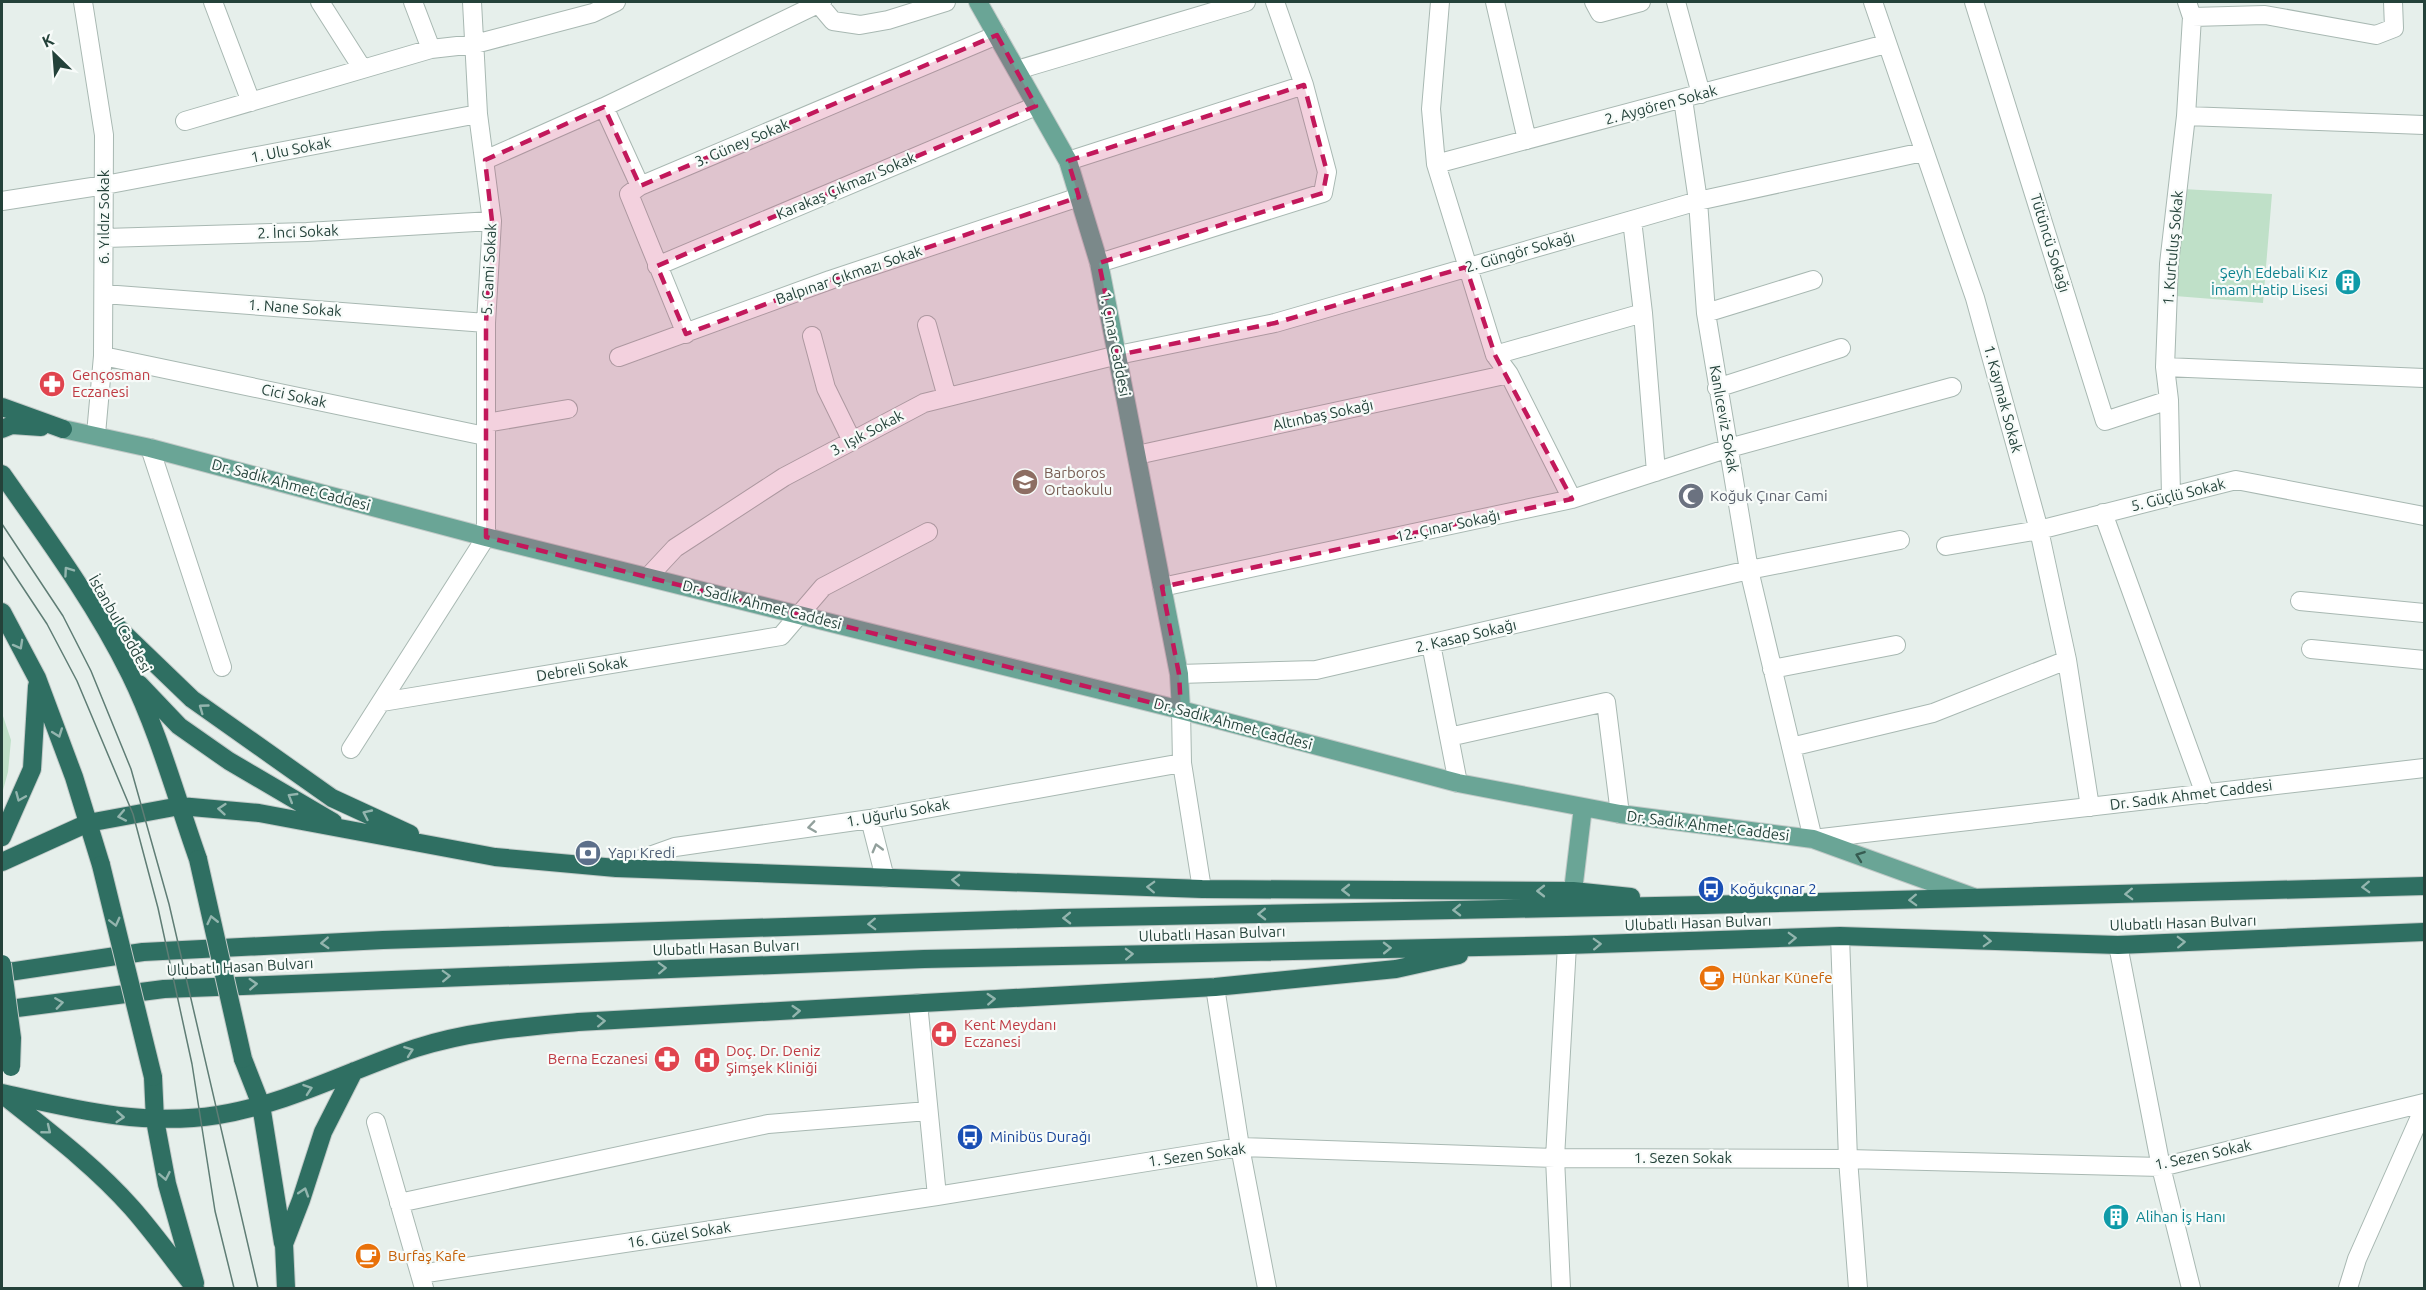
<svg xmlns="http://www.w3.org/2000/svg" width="2426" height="1290" viewBox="0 0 2426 1290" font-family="Ubuntu,sans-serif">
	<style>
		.green { fill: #bfe0c8 }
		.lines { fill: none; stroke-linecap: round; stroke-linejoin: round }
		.minor-casing { stroke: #a8b8b2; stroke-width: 20 }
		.major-casing { stroke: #c2cac8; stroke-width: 20 }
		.highway-casing { stroke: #c2cac8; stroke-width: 20 }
		.minor { stroke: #fff; stroke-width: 18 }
		.major { stroke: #6aa596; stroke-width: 18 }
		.highway { stroke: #2f6f62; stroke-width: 18 }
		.tram { stroke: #5f7d75; stroke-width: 1.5 }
		.highway-bridge-casing { stroke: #c2cac8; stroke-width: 20; stroke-linecap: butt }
		.highway-bridge { stroke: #2f6f62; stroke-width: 18 }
		.oneway { stroke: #93b5ae }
		.oneway2 { stroke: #92a09c }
		.oneway3 { stroke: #365b51 }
		.marked { fill: #c2185b; fill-opacity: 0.2; stroke: #c2185b; stroke-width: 4.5; stroke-dasharray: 12 8; stroke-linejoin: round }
		.labels { text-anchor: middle; stroke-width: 4.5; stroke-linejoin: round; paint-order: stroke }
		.street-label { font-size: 15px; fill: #24423a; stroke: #f7fbf9 }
		.culture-label { font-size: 15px; fill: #0d838f; stroke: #f7fbf9; text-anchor: end }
		.health-label { font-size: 15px; fill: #be3a42; stroke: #f7fbf9; text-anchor: start }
		.education-label { font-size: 15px; fill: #785e54; stroke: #f7fbf9; text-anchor: start }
		.worship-label { font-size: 15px; fill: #5b616d; stroke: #f7fbf9; text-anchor: start }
		.service-label { font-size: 15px; fill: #4e5e75; stroke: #f7fbf9; text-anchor: start }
		.transit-label { font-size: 15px; fill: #164399; stroke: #f7fbf9; text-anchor: start }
		.food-label { font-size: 15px; fill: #c56008; stroke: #f7fbf9; text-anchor: start }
	</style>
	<rect width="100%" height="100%" fill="#e6efeb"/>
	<!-- green -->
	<path class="green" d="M 2183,189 L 2272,194 L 2263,303 L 2175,296 Z
		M 2,713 L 11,740 L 8,772 L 2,794 Z"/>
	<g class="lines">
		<defs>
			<path id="minor" d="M 83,2 L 104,135 L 103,356 L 96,434
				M 213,2 L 251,102
				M 320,2 L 362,68
				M 413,2 L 431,49
				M 817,2 L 833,21 L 860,25 L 888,20 L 946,2
				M 1440,2 L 1431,109 L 1436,164 L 1495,355 L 1509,374 L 1572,499
				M 1495,2 L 1527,140
				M 1594,2 L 1600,13 L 1641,2
				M 1676,2 L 1701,94
				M 1873,2 L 1975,298 L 2039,530 L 2067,660 L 2090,807
				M 1974,2 L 2105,421 L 2169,400
				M 2192,17 L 2265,15 L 2376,35 L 2394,28 L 2393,2
				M 1017,70 L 1246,2
				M 1683,99 L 1698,201 L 1706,313 L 1749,570 L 1813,839 L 2424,768
				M 604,107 L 640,186
				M 2186,116 L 2424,125
				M 185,121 L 431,49 L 475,44 L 593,13 L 616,2
				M 485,160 L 604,107 L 822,2
				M 1068,161 L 1304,85
				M 1436,164 L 1886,44
				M 2,201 L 105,185 L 478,114
				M 1632,220 L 1643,313 L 1656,472
				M 105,238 L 307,232 L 492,221
				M 1099,263 L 1323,193 L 1327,172 L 1304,85 L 1275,2
				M 657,266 L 1036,106
				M 104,294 L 486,323
				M 1706,313 L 1813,280
				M 927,325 L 947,397
				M 686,334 L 629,194 L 640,186 L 997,35
				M 812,336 L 826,388 L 852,441
				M 1495,355 L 1643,313
				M 103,356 L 485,436
				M 619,357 L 830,280 L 1079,197
				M 2165,367 L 2424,378
				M 1717,388 L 1841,348
				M 486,423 L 568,409
				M 150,448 L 222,667
				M 1137,455 L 1509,374
				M 2171,496 L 2169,400 L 2165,367 L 2169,264 L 2186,116 L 2192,17 L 2187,2
				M 2103,513 L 2205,794
				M 1946,546 L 2039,530 L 2236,480 L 2424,516
				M 648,577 L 675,548 L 784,477 L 924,403 L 1118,355 L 1275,323 L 1698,201 L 1923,152
				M 1162,587 L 1572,499 L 1729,448 L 1952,387
				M 2300,601 L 2424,613
				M 1431,644 L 1458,783
				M 2311,649 L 2424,660
				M 1772,669 L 1896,645
				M 1179,674 L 1316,670 L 1749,570 L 1900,540
				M 382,702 L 781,636 L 823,587 L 928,532
				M 1181,710 L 1182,763 L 1202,889
				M 1449,737 L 1606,702 L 1620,814
				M 1791,747 L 1933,713 L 2067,660
				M 351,749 L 486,537 L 486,323 L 492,221 L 478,114 L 472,2
				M 870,819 L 885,878
				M 616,868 L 675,847 L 870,819 L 1182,763
				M 1840,936 L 1848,1159 L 1858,1288
				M 2118,945 L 2161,1167 L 2191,1288
				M 1215,987 L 1240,1147 L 1267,1288
				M 918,1003 L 937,1196
				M 376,1122 L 424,1288
				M 399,1203 L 768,1124 L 928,1111
				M 420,1274 L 937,1196 L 1240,1147 L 1555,1158 L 1848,1159 L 2161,1167 L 2424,1103
				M 1561,1288 L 1555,1158 L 1567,945
				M 2348,1288 L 2357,1259 L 2424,1108"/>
			<path id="major" d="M 978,2 L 1068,161 L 1099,263 L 1179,674 L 1181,710
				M 63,429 L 150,448 L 486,537 L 1181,710 L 1458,783 L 1620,814 L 1813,839 L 1973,897
				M 1573,891 L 1583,807"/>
			<path id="highway" d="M 2,407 L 63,429
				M 2,429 L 12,425 L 41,427
				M 2,474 C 47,538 95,603 130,674 C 159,733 176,797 198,859
				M 87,598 L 192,699 L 332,798 L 410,834
				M 2,612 L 37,678 L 74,777 L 101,865
				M 139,684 L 179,726 L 229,761 L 333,822
				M 2,837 L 32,769 L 37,686
				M 2,862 L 88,823 L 180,806 L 259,813 L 495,857 L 616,868 L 1202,889 L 1573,891 L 1631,897
				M 2,973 L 143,952 L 383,940 L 1060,918 L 1704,905 L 2424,886
				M 2,1010 L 164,989 L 924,959 L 1567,945 L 1840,936 L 2118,945 L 2424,932
				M 243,1059 L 261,1105 L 283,1243
				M 153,1077 L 155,1120 L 167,1184 L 195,1283
				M 2,1093 C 74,1109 142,1127 218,1115 C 287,1104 350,1070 416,1048 C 469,1031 523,1027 578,1022 L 1215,987 L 1396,969 L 1459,955
				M 3,1095 C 47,1130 94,1165 132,1208 C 154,1233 174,1261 195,1288
				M 286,1288 L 284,1244 L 301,1200 L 323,1132 L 354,1071"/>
		</defs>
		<!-- minor casing -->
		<use href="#minor" class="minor-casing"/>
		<!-- major casing -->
		<use href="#major" class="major-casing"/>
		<!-- highway casing -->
		<use href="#highway" class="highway-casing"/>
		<!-- minor -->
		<use href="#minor" class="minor"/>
		<!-- major -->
		<use href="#major" class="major"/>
		<!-- highway -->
		<use href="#highway" class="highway"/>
		<!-- tram -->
		<path class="tram" d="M 2,524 L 63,616 L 91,671 L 131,769 L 169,904 L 258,1288
			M 2,556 L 47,624 L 77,681 L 133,814 L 158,908 L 192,1064 L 215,1211 L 234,1288"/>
		<defs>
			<path id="highway-bridge" d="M 198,859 L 243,1059
				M 101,865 L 153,1077
				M 2,964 L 12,1038 L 11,1067"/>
		</defs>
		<!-- highway-bridge casing -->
		<use href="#highway-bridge" class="highway-bridge-casing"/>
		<!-- highway-bridge -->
		<use href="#highway-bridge" class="highway-bridge"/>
	</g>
	<!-- one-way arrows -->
	<defs><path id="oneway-chevron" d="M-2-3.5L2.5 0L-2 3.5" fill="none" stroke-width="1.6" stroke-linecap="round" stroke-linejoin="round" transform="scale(1.5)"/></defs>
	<g class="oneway">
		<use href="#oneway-chevron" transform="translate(68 571) rotate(-125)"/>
		<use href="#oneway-chevron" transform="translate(19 645) rotate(61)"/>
		<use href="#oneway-chevron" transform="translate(203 708) rotate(-144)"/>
		<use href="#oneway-chevron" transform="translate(58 733) rotate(70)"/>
		<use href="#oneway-chevron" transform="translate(20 797) rotate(113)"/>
		<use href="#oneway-chevron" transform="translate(292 797) rotate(-149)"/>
		<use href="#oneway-chevron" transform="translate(222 809) rotate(-175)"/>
		<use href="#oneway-chevron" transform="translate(367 814) rotate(-155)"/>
		<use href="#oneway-chevron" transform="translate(122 816) rotate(169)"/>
		<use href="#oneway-chevron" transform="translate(956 880) rotate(-178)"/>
		<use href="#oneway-chevron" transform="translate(1151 887) rotate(-178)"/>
		<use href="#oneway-chevron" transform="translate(2366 887) rotate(178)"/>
		<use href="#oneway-chevron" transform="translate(1346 890) rotate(-180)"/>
		<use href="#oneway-chevron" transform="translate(1541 891) rotate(-180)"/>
		<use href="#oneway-chevron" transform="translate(2129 894) rotate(178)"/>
		<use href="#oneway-chevron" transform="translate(1913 900) rotate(178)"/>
		<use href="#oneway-chevron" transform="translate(1457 910) rotate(179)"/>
		<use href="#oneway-chevron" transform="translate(1262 914) rotate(179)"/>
		<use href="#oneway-chevron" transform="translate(1067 918) rotate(179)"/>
		<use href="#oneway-chevron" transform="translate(212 920) rotate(-103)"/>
		<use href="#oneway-chevron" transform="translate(115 922) rotate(76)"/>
		<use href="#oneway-chevron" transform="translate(872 924) rotate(178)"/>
		<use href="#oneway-chevron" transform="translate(1792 938) rotate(-2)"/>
		<use href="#oneway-chevron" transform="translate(1987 941) rotate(2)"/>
		<use href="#oneway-chevron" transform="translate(2181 942) rotate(-2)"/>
		<use href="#oneway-chevron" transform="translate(325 943) rotate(177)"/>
		<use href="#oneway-chevron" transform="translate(1597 944) rotate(-2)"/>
		<use href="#oneway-chevron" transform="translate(1387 948) rotate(-1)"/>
		<use href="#oneway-chevron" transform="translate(1129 954) rotate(-2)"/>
		<use href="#oneway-chevron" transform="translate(662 968) rotate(-2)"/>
		<use href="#oneway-chevron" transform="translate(446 976) rotate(-2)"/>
		<use href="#oneway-chevron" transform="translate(253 984) rotate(-3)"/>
		<use href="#oneway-chevron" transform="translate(991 999) rotate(-3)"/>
		<use href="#oneway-chevron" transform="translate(59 1003) rotate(-8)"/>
		<use href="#oneway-chevron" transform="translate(796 1011) rotate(-4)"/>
		<use href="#oneway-chevron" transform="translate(601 1021) rotate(-2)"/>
		<use href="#oneway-chevron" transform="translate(409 1051) rotate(-20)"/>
		<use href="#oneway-chevron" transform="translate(308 1089) rotate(-19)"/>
		<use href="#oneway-chevron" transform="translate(120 1117) rotate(4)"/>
		<use href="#oneway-chevron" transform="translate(47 1130) rotate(39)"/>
		<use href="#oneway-chevron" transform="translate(165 1176) rotate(79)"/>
		<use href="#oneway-chevron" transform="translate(304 1192) rotate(-72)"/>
	</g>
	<g class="oneway2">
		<use href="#oneway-chevron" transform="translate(812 827) rotate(172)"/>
		<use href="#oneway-chevron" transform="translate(877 848) rotate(-105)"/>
	</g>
	<use class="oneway3" href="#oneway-chevron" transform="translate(1860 856) rotate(-160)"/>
	<!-- marked area -->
	<path class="marked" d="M 997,35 L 1036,106 L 657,266 L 686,334 L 830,280 L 1079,197 L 1068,161 L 1304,85 L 1327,172 L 1323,193 L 1099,263 L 1118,355 L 1275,323 L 1466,267 L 1495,355 L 1572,499 L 1162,587 L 1179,674 L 1181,710 L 486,537 L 486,323 L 492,221 L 485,160 L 604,107 L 640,186 Z"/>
	<!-- icons -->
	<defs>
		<symbol id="building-disc" viewBox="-11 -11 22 22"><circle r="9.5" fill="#0f9aa8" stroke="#f7fbf9"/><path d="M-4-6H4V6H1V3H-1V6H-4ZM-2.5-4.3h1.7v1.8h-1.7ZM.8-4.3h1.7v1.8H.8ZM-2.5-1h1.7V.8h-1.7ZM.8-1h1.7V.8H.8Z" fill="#fff"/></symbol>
		<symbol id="pharmacy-disc" viewBox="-11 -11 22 22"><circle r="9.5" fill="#e0444e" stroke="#f7fbf9"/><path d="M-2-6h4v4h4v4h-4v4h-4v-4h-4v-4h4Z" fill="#fff"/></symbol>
		<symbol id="school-disc" viewBox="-11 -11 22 22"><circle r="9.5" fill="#8d6e63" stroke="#f7fbf9"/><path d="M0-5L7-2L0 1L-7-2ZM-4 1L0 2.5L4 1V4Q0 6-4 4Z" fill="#fff"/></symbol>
		<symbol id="mosque-disc" viewBox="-11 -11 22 22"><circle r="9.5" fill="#6b7280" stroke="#f7fbf9"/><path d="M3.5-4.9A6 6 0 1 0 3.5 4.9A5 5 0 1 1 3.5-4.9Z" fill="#fff"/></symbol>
		<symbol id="bank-disc" viewBox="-11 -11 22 22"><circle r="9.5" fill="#5c6f8a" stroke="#f7fbf9"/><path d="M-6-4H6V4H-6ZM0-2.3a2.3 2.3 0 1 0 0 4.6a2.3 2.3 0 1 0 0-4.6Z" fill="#fff"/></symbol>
		<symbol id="bus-disc" viewBox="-11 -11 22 22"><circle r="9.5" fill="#1a4fb4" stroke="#f7fbf9"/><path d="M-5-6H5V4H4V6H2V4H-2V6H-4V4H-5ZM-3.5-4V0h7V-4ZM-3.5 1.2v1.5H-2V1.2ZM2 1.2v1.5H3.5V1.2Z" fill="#fff"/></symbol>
		<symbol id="cafe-disc" viewBox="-11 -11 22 22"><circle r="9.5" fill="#e8710a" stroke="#f7fbf9"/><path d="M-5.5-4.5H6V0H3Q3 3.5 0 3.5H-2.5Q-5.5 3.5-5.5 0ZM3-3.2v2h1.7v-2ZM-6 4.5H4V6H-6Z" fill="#fff"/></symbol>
		<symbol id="hospital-disc" viewBox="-11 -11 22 22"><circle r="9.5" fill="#e0444e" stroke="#f7fbf9"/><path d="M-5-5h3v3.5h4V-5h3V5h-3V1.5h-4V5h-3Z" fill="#fff"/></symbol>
	</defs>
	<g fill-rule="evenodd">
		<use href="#building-disc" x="2333" y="267" width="30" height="30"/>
		<use href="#pharmacy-disc" x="37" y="369" width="30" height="30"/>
		<use href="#school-disc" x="1010" y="467" width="30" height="30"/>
		<use href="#mosque-disc" x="1676" y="481" width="30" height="30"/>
		<use href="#bank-disc" x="573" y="838" width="30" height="30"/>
		<use href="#bus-disc" x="1696" y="874" width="30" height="30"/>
		<use href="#cafe-disc" x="1697" y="963" width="30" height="30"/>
		<use href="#pharmacy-disc" x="929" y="1019" width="30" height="30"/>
		<use href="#pharmacy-disc" x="652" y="1044" width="30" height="30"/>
		<use href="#hospital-disc" x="692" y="1045" width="30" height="30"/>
		<use href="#bus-disc" x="955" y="1122" width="30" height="30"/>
		<use href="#building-disc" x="2101" y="1202" width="30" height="30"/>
		<use href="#cafe-disc" x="353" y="1241" width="30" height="30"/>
	</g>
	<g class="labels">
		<!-- street labels -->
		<g class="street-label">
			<text transform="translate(1661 105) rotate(-15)" y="5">2. Aygören Sokak</text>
			<text transform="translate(742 143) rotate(-23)" y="5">3. Güney Sokak</text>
			<text transform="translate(291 150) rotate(-11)" y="5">1. Ulu Sokak</text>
			<text transform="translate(846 186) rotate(-23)" y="5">Karakaş Çıkmazı Sokak</text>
			<text transform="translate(104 217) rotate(-90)" y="5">6. Yıldız Sokak</text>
			<text transform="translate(298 232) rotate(-2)" y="5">2. İnci Sokak</text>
			<text transform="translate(2050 243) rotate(73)" y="5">Tütüncü Sokağı</text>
			<text transform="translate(2173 248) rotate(-85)" y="5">1. Kurtuluş Sokak</text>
			<text transform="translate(1520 252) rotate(-16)" y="5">2. Güngör Sokağı</text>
			<text transform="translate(489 269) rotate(-87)" y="5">5. Cami Sokak</text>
			<text transform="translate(849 275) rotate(-19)" y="5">Balpınar Çıkmazı Sokak</text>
			<text transform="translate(295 308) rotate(4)" y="5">1. Nane Sokak</text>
			<text transform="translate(1115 344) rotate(79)" y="5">1. Çınar Caddesi</text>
			<text transform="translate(294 396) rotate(12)" y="5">Cici Sokak</text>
			<text transform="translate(2003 399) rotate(75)" y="5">1. Kaymak Sokak</text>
			<text transform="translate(1323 415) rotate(-12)" y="5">Altınbaş Sokağı</text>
			<text transform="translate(1724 419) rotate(80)" y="5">Kanlıceviz Sokak</text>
			<text transform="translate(867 433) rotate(-28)" y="5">3. Işık Sokak</text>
			<text transform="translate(291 485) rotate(15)" y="5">Dr. Sadık Ahmet Caddesi</text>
			<text transform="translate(2178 495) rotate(-14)" y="5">5. Güçlü Sokak</text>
			<text transform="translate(1448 526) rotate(-12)" y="5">12. Çınar Sokağı</text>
			<text transform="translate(762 605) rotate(14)" y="5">Dr. Sadık Ahmet Caddesi</text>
			<text transform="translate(120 624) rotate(60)" y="5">İstanbul Caddesi</text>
			<text transform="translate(1466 636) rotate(-13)" y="5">2. Kasap Sokağı</text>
			<text transform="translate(582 669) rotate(-9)" y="5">Debreli Sokak</text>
			<text transform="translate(1233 724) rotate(15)" y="5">Dr. Sadık Ahmet Caddesi</text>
			<text transform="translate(2191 795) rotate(-7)" y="5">Dr. Sadık Ahmet Caddesi</text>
			<text transform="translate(898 813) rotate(-10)" y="5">1. Uğurlu Sokak</text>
			<text transform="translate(1708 826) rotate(7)" y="5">Dr. Sadık Ahmet Caddesi</text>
			<text transform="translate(1698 923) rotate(-2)" y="5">Ulubatlı Hasan Bulvarı</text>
			<text transform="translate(2183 923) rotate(-2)" y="5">Ulubatlı Hasan Bulvarı</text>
			<text transform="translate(1212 934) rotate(-2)" y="5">Ulubatlı Hasan Bulvarı</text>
			<text transform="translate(726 948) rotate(-2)" y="5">Ulubatlı Hasan Bulvarı</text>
			<text transform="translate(240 967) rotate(-3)" y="5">Ulubatlı Hasan Bulvarı</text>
			<text transform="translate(1197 1155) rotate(-8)" y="5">1. Sezen Sokak</text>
			<text transform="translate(2203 1155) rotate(-12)" y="5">1. Sezen Sokak</text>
			<text x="1683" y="1163">1. Sezen Sokak</text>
			<text transform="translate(679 1235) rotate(-9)" y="5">16. Güzel Sokak</text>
		</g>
		<!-- culture labels -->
		<g class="culture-label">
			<text x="2328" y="278">Şeyh Edebali Kız<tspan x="2328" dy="17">İmam Hatip Lisesi</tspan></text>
			<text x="2136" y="1222" text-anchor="start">Alihan İş Hanı</text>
		</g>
		<!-- health labels -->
		<g class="health-label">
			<text x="72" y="380">Gençosman<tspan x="72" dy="17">Eczanesi</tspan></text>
			<text x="964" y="1030">Kent Meydanı<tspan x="964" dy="17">Eczanesi</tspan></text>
			<text x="726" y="1056">Doç. Dr. Deniz<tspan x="726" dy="17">Şimşek Kliniği</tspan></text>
			<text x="648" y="1064" text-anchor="end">Berna Eczanesi</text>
		</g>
		<!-- education labels -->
		<g class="education-label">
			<text x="1044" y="478">Barboros<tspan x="1044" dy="17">Ortaokulu</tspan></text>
		</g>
		<!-- worship labels -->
		<g class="worship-label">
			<text x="1710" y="501">Koğuk Çınar Cami</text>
		</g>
		<!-- service labels -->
		<g class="service-label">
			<text x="608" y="858">Yapı Kredi</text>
		</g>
		<!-- transit labels -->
		<g class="transit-label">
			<text x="1730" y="894">Koğukçınar 2</text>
			<text x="990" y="1142">Minibüs Durağı</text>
		</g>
		<!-- food labels -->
		<g class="food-label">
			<text x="1732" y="983">Hünkar Künefe</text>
			<text x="388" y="1261">Burfaş Kafe</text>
		</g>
	</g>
	<!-- border -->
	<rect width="2426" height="1290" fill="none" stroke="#24423a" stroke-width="6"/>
	<!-- north arrow -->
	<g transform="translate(54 54) rotate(335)" stroke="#f7fbf9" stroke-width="4.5" paint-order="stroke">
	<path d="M0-4.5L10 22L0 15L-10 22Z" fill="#24423a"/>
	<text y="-9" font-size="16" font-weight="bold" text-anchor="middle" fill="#24423a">K</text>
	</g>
</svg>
